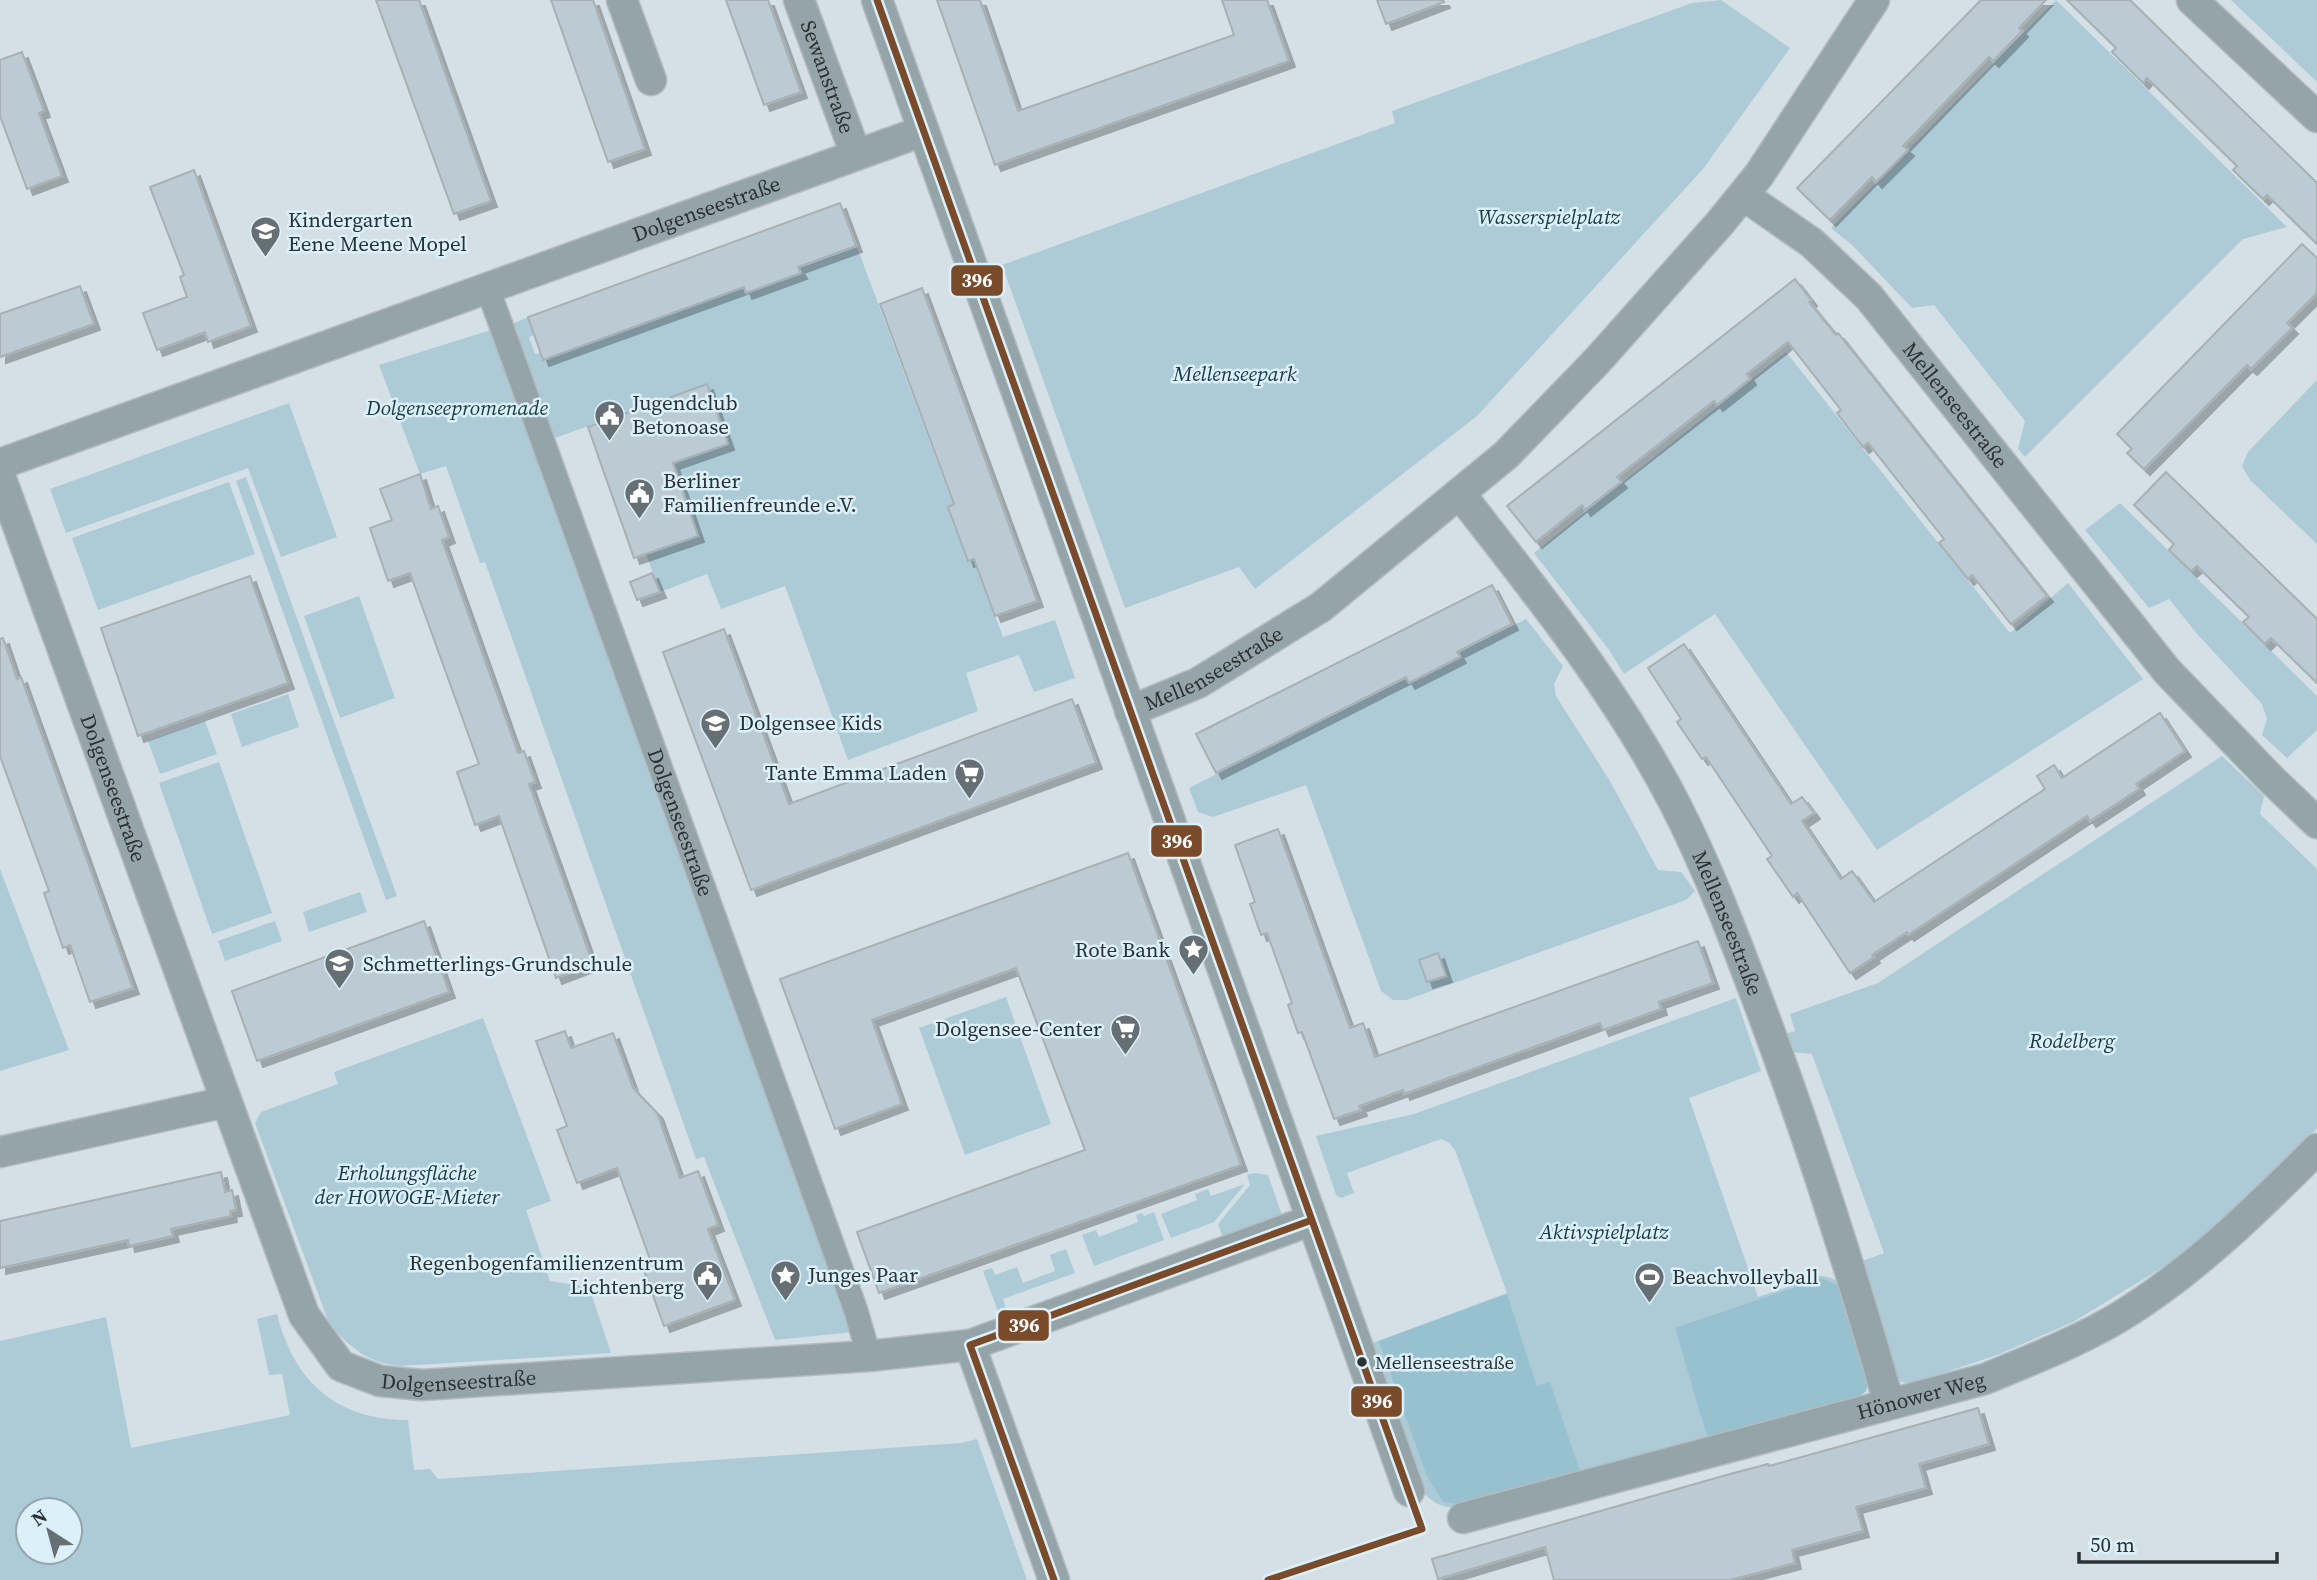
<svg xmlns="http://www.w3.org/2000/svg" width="2317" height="1580" viewBox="0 0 2317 1580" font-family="'Source Serif 4',serif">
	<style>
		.green { fill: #accbd7; fill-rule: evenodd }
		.forest { fill: #98c1d0 }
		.building { fill: #bccad3; stroke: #a7b0b4; stroke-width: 2; filter: url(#shadow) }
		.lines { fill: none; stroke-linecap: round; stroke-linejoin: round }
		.pedestrian-casing { stroke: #b4bcc0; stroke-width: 26 }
		.minor-casing { stroke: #b4bcc0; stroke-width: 33 }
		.pedestrian { stroke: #94a4a8; stroke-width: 23 }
		.minor { stroke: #94a4a8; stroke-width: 30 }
		.bus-1-casing { stroke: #dbf0f8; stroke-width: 12 }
		.bus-1 { stroke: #7a4b2a; stroke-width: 7 }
		.bus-dot { fill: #2a3235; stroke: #dbf0f8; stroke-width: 2.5 }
		.labels { text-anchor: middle; stroke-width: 5; stroke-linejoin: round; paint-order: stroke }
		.bus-label { font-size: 19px; fill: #2a3235; stroke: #dbf0f8; text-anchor: start }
		.street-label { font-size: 21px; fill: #2a3235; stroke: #dbf0f8 }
		.park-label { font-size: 21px; font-style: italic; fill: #1a3944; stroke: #dbf0f8 }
		.poi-label { font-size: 21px; fill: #2a3235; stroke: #dbf0f8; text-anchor: start }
		.line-badge { stroke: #dbf0f8; stroke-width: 2.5 }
		.badge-label { font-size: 19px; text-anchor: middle; font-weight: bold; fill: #fff }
	</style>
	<defs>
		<filter id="shadow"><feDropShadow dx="6" dy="6" stdDeviation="0" flood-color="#0004"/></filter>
	</defs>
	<rect width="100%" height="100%" fill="#d4e0e5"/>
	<!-- green -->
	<path class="green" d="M 1721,0 L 1790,48 L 1703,169 L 1477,416 L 1255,589 L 1239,567 L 1125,608 L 1002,265 L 1395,123 L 1392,111 L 1692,3 Z
		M 2056,0 L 2287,227 L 2243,239 L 2025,457 L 2018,449 L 2025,421 L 1934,305 L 1912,308 L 1852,245 L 1831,228 Z
		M 2231,0 L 2317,0 L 2317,82 Z
		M 857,247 L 953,504 L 948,507 L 967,561 L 974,560 L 1003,637 L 1055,620 L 1075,678 L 1034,692 L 1019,655 L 966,673 L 978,711 L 848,760 L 785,586 L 721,609 L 707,574 L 660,592 L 646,554 L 698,535 L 678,479 L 658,486 L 706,384 L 552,439 L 512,324 L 528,317 L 534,335 L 529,337 L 535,354 L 541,353 L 544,360 L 743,288 L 746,294 L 801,274 L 800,268 Z
		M 491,330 L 854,1332 L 775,1340 L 704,1157 L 696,1159 L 485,562 L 480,563 L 446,466 L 420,474 L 379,365 Z
		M 1786,352 L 2010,633 L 2068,583 L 2143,679 L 1877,850 L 1715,614 L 1624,674 L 1609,650 L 1534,553 Z
		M 2317,380 L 2317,544 L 2250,480 L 2242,466 L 2248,452 Z
		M 289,403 L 337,537 L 281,557 L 248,468 L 66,533 L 50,489 Z
		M 246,477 L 397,896 L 386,900 L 236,481 Z
		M 229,482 L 255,554 L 98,610 L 72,538 Z
		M 2120,503 L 2317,696 L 2317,730 L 2287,758 L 2262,735 L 2267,719 L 2262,704 L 2198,635 L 2169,599 L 2149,608 L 2085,530 Z
		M 359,596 L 395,698 L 340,718 L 304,616 Z
		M 1526,619 L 1563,666 L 1554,684 L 1556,696 L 1610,781 L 1658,870 L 1681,872 L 1695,891 L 1686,900 L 1406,1000 L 1393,1000 L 1381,991 L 1306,785 L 1213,817 L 1198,812 L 1189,788 L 1405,679 L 1409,684 L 1462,657 L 1459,652 Z
		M 288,694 L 299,727 L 242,747 L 231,714 Z
		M 205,721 L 217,754 L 160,774 L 148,741 Z
		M 2222,756 L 2264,796 L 2260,814 L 2317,869 L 2317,1128 L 2256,1190 L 2175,1260 L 2073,1322 L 1997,1355 L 1910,1384 L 1899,1381 L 1891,1374 L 1855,1264 L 1884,1253 L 1812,1054 L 1792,1052 L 1785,1034 L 1795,1031 L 1790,1014 L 1878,983 Z
		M 219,762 L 272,913 L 212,934 L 159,783 Z
		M 0,869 L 69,1050 L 0,1071 Z
		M 360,892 L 367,912 L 309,932 L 303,912 Z
		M 275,921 L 282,941 L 225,961 L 218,941 Z
		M 1006,997 L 1051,1124 L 965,1155 L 919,1028 Z
		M 1736,998 L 1761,1071 L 1689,1098 L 1758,1297 L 1820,1276 C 1831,1276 1836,1280 1844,1288 L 1866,1391 L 1856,1399 L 1470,1507 C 1452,1508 1438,1509 1425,1494 L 1370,1344 L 1507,1293 L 1455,1150 L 1449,1143 L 1441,1139 L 1347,1173 L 1354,1193 L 1341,1198 L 1336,1195 L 1316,1136 L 1414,1114 Z
		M 483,1018 L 551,1201 L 526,1210 L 550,1281 L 589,1287 L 611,1353 L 401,1366 C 369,1364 349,1347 329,1323 L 255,1123 L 261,1112 L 338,1084 L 334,1072 Z
		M 1254,1173 L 1268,1175 L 1283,1218 L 1224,1241 L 1218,1224 L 1250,1185 L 1247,1175 Z
		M 1245,1184 L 1214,1222 L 1171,1238 L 1161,1214 L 1197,1200 L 1195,1194 L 1208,1189 L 1211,1196 Z
		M 1154,1212 L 1164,1240 L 1094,1266 L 1082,1235 L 1096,1230 L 1099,1237 L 1138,1222 L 1136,1215 L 1142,1213 L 1144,1216 Z
		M 1066,1249 L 1075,1273 L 1003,1299 L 1009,1319 L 1002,1322 L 983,1271 L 992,1268 L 995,1275 L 1017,1267 L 1023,1283 L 1055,1271 L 1050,1255 Z
		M 277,1314 C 294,1382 337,1420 408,1420 L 414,1470 L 430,1469 L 438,1479 L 961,1443 L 977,1439 L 1027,1580 L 0,1580 L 0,1341 L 106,1317 L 131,1448 L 290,1415 L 282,1374 L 269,1375 L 257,1319 ZM 28,1510 L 70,1510 L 70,1552 L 28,1552 Z"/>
	<!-- forest -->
	<path class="forest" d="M 1822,1278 L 1845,1289 L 1868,1384 L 1866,1391 L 1856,1399 L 1708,1440 L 1675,1328 Z
		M 1507,1294 L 1537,1386 L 1550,1382 L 1581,1474 L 1467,1505 L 1443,1502 L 1426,1474 L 1379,1341 Z"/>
	<!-- building -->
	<path class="building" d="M 376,0 L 419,0 L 491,201 L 454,214 Z
		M 551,0 L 593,0 L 645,149 L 608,162 Z
		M 726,0 L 768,0 L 801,92 L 764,105 Z
		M 937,0 L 980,0 L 1018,111 L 1234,35 L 1222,0 L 1267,0 L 1289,61 L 995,165 Z
		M 1377,0 L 1443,0 L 1444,2 L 1386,24 Z
		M 1981,0 L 2046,0 L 2019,28 L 2022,31 L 1993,61 L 1989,57 L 1903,146 L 1908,150 L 1876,182 L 1872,177 L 1830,220 L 1797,188 Z
		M 2067,0 L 2130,0 L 2189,58 L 2317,183 L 2317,244 L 2267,195 L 2263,199 L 2233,170 L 2237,166 L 2147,78 L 2143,83 L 2112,52 L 2116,48 Z
		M 22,52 L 44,111 L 39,113 L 62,176 L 27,189 L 0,116 L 0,60 Z
		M 194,170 L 251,326 L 208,342 L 205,332 L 157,350 L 143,313 L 187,297 L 180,277 L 184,275 L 150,187 Z
		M 840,203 L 856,246 L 798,267 L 801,273 L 746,293 L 744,287 L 543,360 L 528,317 Z
		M 2302,244 L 2317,258 L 2317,293 L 2287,323 L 2292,328 L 2251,369 L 2247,365 L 2144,469 L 2127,453 L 2132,449 L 2117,434 Z
		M 1795,279 L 1811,300 L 1809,302 L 1836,335 L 1838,333 L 2047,596 L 2011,624 L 1972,575 L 1968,579 L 1939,543 L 1944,539 L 1868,443 L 1863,447 L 1837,413 L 1841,410 L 1788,342 L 1747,374 L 1750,379 L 1717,405 L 1714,401 L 1617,477 L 1621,482 L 1585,510 L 1582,505 L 1536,542 L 1507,506 Z
		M 80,286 L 94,324 L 0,357 L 0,314 Z
		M 922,288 L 1037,601 L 995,616 L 974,559 L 968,561 L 948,507 L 954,504 L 880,304 Z
		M 707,384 L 728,444 L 673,463 L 698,536 L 634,558 L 588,427 Z
		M 2166,472 L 2317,619 L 2317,683 L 2271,638 L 2265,644 L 2243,622 L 2249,617 L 2197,566 L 2191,571 L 2169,550 L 2174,544 L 2134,505 Z
		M 420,474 L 431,509 L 438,506 L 449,537 L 442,540 L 518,753 L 524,751 L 535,782 L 529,784 L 593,964 L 556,978 L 499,816 L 475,825 L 466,798 L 457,772 L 479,764 L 410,573 L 388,581 L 370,528 L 392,520 L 380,489 Z
		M 652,573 L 660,592 L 637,600 L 630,582 Z
		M 250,576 L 288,683 L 138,736 L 101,628 Z
		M 1492,585 L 1512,624 L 1457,652 L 1460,657 L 1409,683 L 1406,677 L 1216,773 L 1196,734 Z
		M 724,629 L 789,804 L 1072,699 L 1096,763 L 751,890 L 663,652 Z
		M 3,638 L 17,679 L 21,677 L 133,988 L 90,1002 L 70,945 L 63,948 L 44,893 L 49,891 L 0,756 L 0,639 Z
		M 1684,644 L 1791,804 L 1802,797 L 1814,813 L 1802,821 L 1841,879 L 1852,871 L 1874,902 L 2045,789 L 2037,776 L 2054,765 L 2062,778 L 2160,713 L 2185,751 L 2136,784 L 2139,789 L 2090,821 L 2087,816 L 1908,935 L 1907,932 L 1872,955 L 1874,957 L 1850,973 L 1797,893 L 1793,897 L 1767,859 L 1772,856 L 1706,757 L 1702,759 L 1677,722 L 1681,719 L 1648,668 Z
		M 1278,829 L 1350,1028 L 1363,1023 L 1375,1057 L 1698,941 L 1713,983 L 1659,1002 L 1661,1009 L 1603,1030 L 1600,1023 L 1404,1094 L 1403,1090 L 1359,1106 L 1361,1110 L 1334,1119 L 1302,1032 L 1298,1033 L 1288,1005 L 1292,1003 L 1267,933 L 1261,935 L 1250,904 L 1255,902 L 1235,845 Z
		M 1128,853 L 1241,1165 L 879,1293 L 857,1232 L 1085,1150 L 1016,968 L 872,1020 L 902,1104 L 835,1129 L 780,979 Z
		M 424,921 L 449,992 L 257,1061 L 232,991 Z
		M 1438,953 L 1446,976 L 1427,982 L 1419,960 Z
		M 565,1031 L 571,1048 L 613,1033 L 633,1088 L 657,1113 L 680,1178 L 698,1171 L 718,1225 L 708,1229 L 735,1300 L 664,1326 L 642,1265 L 651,1262 L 617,1168 L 577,1183 L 557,1130 L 567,1126 L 536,1041 Z
		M 221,1172 L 225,1192 L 232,1190 L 236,1210 L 230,1211 L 231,1216 L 171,1229 L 173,1236 L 129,1246 L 128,1240 L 0,1268 L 0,1221 Z
		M 1978,1408 L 1989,1444 L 1919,1464 L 1926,1488 L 1856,1507 L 1863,1531 L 1792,1550 L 1795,1563 L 1730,1580 L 1554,1580 L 1545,1547 L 1438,1579 L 1432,1559 L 1730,1474 L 1768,1464 L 1769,1466 Z"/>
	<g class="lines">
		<defs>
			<g id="pedestrian">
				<path id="s1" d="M 488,289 L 827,1230 L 856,1311 L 869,1356"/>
			</g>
			<g id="minor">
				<path d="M 622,0 L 651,80"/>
				<path id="s2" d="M 799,0 L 856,155"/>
				<path d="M 877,0 L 1409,1491"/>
				<path d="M 2192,0 L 2317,117"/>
				<path id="s3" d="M 1743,195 L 1812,243 L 1869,297 L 2167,671 L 2270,778 L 2317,823"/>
				<path id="s4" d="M 0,464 L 923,131"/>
				<path id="s5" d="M 0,476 L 304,1315 L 341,1366 L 380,1381 L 422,1385 L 869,1356 L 970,1345 L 1312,1220"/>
				<path id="s6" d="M 1460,494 C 1537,593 1616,690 1674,802 C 1708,868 1734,937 1760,1006 C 1809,1137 1851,1269 1889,1403"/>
				<path id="s7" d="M 1130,711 L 1198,683 L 1321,607 L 1506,455 L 1597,361 L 1720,223 L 1759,175 L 1874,0"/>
				<path d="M 0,1152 L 226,1102"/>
				<path d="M 970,1345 L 1054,1580"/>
				<path id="s8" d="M 1463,1518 L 1985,1379 C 2030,1360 2078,1342 2121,1316 C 2194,1271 2257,1209 2317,1149"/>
			</g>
		</defs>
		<!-- pedestrian casing -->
		<use href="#pedestrian" class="pedestrian-casing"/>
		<!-- minor casing -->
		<use href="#minor" class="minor-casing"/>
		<!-- pedestrian -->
		<use href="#pedestrian" class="pedestrian"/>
		<!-- minor -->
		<use href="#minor" class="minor"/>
		<defs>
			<path id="bus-1" d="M 877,0 L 1422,1529 L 1268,1580
				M 1054,1580 L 970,1345 L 1312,1220"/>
		</defs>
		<!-- bus-1 casing -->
		<use href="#bus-1" class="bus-1-casing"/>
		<!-- bus-1 -->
		<use href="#bus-1" class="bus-1"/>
	</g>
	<!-- icons -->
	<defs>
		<symbol id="school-pin" viewBox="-11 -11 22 30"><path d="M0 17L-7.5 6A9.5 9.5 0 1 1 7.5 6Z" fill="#666f73" stroke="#dbf0f8"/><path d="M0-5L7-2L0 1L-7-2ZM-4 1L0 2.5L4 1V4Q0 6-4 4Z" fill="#fff"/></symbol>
		<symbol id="civic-pin" viewBox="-11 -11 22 30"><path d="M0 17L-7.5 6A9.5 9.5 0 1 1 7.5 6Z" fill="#666f73" stroke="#dbf0f8"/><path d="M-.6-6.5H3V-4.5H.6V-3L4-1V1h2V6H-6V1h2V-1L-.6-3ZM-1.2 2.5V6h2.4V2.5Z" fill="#fff"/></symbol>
		<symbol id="supermarket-pin" viewBox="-11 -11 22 30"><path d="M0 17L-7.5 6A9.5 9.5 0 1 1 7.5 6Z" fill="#666f73" stroke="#dbf0f8"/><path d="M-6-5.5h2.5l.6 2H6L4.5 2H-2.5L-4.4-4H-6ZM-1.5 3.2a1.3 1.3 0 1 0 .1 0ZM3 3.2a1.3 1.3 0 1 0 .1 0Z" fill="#fff"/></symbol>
		<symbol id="sight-pin" viewBox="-11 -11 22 30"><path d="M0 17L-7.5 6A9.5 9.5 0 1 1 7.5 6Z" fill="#666f73" stroke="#dbf0f8"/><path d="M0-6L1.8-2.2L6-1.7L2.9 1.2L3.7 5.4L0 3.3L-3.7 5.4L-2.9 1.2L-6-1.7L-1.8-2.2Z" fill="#fff"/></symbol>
		<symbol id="stadium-pin" viewBox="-11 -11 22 30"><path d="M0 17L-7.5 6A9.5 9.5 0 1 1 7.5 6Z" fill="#666f73" stroke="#dbf0f8"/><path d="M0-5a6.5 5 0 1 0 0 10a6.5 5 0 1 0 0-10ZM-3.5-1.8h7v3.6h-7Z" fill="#fff"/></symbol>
	</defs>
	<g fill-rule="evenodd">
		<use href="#school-pin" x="248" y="214" width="35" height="47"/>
		<use href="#civic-pin" x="592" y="398" width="35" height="47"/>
		<use href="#civic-pin" x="622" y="476" width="35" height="47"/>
		<use href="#school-pin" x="698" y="706" width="35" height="47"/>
		<use href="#supermarket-pin" x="952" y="756" width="35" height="47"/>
		<use href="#sight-pin" x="1176" y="932" width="35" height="47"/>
		<use href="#school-pin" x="322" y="946" width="35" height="47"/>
		<use href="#supermarket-pin" x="1108" y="1012" width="35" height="47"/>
		<use href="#civic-pin" x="690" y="1258" width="35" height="47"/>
		<use href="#sight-pin" x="768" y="1258" width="35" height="47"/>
		<use href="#stadium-pin" x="1632" y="1260" width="35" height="47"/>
	</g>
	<!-- markers -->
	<circle class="bus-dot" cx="1362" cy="1362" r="6"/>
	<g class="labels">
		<!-- bus labels -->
		<g class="bus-label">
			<text x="1375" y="1369">Mellenseestraße</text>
		</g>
		<!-- street labels -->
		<g class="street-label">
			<text dy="7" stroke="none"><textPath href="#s2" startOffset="82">Sewanstraße</textPath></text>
			<text dy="7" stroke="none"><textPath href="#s4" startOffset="751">Dolgenseestraße</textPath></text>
			<text dy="7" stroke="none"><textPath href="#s3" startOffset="301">Mellenseestraße</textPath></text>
			<text dy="7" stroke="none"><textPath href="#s7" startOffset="94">Mellenseestraße</textPath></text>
			<text dy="7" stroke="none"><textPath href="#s5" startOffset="332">Dolgenseestraße</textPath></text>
			<text dy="7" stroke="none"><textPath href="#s1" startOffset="567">Dolgenseestraße</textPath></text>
			<text dy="7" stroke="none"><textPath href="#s6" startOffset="508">Mellenseestraße</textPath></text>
			<text dy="7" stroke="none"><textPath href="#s5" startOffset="1076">Dolgenseestraße</textPath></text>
			<text dy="7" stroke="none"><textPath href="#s8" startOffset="474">Hönower Weg</textPath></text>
		</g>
		<!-- park labels -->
		<g class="park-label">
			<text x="1549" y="224">Wasserspielplatz</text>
			<text x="1235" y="381">Mellenseepark</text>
			<text x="457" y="415">Dolgenseepromenade</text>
			<text x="2072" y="1048">Rodelberg</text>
			<text x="407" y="1180">Erholungsfläche<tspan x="407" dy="24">der HOWOGE-Mieter</tspan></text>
			<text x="1604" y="1239">Aktivspielplatz</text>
		</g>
		<!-- poi labels -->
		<g class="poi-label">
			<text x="288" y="227">Kindergarten<tspan x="288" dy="24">Eene Meene Mopel</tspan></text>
			<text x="632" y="410">Jugendclub<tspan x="632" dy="24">Betonoase</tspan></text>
			<text x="663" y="488">Berliner<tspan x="663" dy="24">Familienfreunde e.V.</tspan></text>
			<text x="739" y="730">Dolgensee Kids</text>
			<text x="947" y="780" text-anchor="end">Tante Emma Laden</text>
			<text x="1170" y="957" text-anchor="end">Rote Bank</text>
			<text x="363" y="971">Schmetterlings-Grundschule</text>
			<text x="1102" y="1036" text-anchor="end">Dolgensee-Center</text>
			<text x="684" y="1270" text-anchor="end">Regenbogenfamilienzentrum<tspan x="684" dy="24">Lichtenberg</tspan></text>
			<text x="808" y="1282">Junges Paar</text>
			<text x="1672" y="1284">Beachvolleyball</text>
		</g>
	</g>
	<g class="line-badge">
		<rect x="950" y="264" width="54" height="33" rx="7" fill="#7a4b2a"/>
		<rect x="1150" y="824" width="53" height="34" rx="7" fill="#7a4b2a"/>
		<rect x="997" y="1309" width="53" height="33" rx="7" fill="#7a4b2a"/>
		<rect x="1350" y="1385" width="53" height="33" rx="7" fill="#7a4b2a"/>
	</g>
	<g class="badge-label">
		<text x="977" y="287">396</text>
		<text x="1177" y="848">396</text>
		<text x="1024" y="1332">396</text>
		<text x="1377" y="1408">396</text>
	</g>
	<!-- north arrow -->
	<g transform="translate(49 1531) rotate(324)"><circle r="33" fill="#dbf0f8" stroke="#94a4aa" stroke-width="2"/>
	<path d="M0-5L12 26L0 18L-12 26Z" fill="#666f73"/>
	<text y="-10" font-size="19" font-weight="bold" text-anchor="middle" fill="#2a3235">N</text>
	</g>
	<!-- scale -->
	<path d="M2079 1552v10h198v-10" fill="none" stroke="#2a3235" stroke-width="3.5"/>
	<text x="2090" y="1552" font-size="21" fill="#2a3235" stroke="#dbf0f8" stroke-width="5" paint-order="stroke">50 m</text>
</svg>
